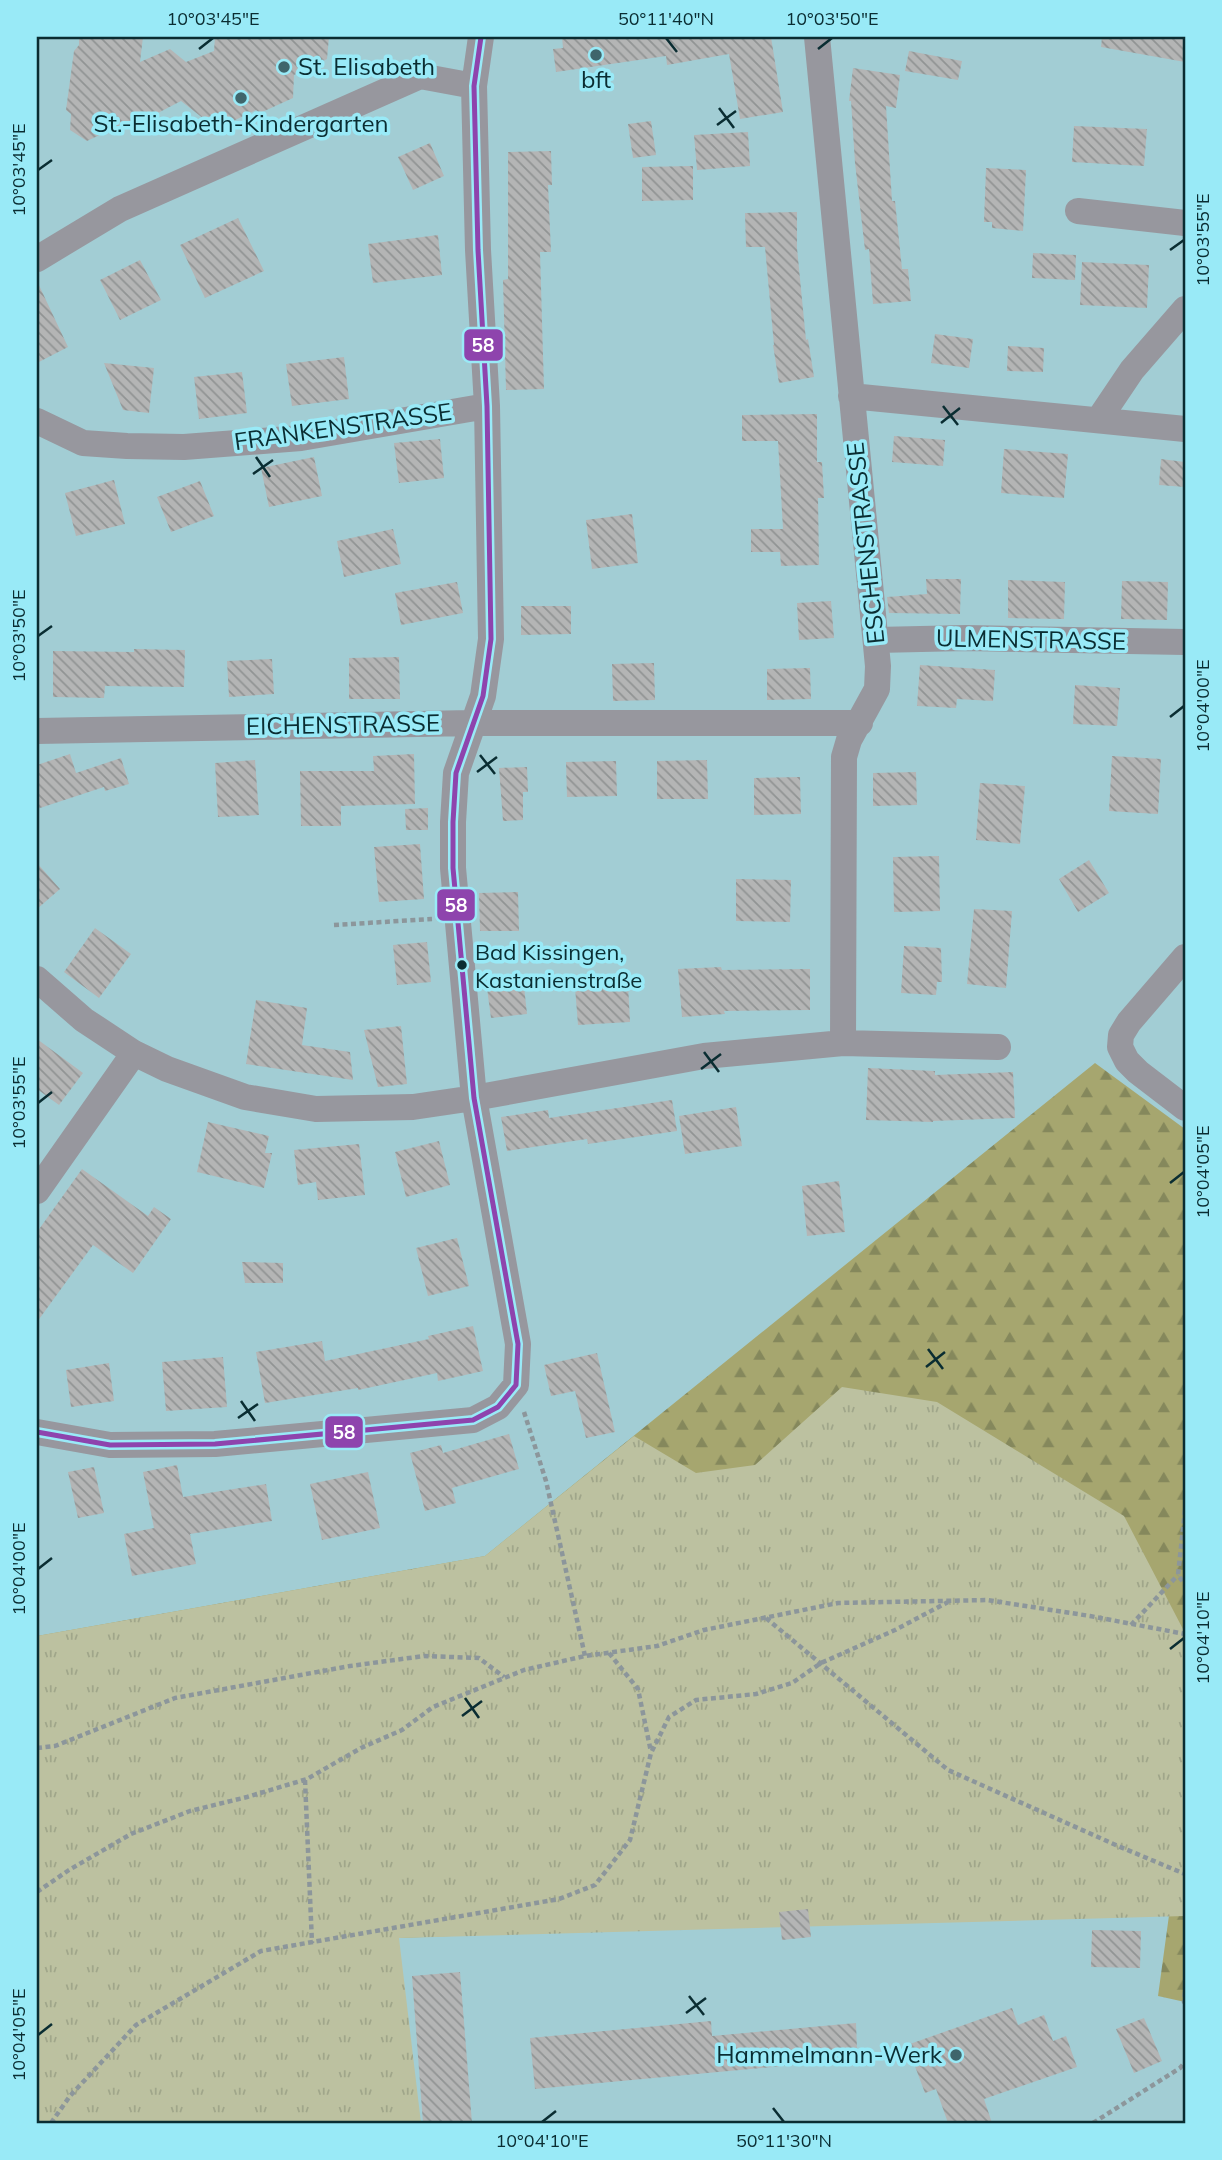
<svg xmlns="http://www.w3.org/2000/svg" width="1222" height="2160" viewBox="0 0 1222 2160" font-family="Mulish,sans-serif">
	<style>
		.forest { fill: url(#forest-firs) }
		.park { fill: url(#park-tufts) }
		.building { fill: url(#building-back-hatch) }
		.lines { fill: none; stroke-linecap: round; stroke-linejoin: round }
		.path { stroke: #8c969b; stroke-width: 4.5; stroke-dasharray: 5 3.5; stroke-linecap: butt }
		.minor { stroke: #97979e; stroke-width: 26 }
		.bus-1-casing { stroke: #99eaf7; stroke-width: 10 }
		.bus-1 { stroke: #8e44ad; stroke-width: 5 }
		.ticks { fill: none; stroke: #0a2d32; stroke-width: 2.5 }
		.poi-dot { fill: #3f656b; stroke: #99eaf7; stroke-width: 2.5 }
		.bus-dot { fill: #0a2d32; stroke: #99eaf7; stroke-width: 2.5 }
		.labels { text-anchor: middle; stroke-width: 7; stroke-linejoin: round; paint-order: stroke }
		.bus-label { font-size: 22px; fill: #0a2d32; stroke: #99eaf7; text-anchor: start }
		.poi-label { font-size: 24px; fill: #0a2d32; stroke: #99eaf7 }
		.street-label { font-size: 24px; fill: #0a2d32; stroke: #99eaf7 }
		.line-badge { stroke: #99eaf7; stroke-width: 2.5 }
		.badge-label { font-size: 19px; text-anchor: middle; font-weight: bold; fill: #fff }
		.neatline { fill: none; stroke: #0a2d32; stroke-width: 2.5 }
		.ticks-label { font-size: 18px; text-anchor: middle; fill: #0a2d32 }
	</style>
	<defs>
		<pattern id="forest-firs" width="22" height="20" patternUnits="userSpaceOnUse" patternTransform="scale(1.75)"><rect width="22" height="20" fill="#a6a66f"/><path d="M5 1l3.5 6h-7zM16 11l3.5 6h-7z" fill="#85885c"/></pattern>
		<pattern id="park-tufts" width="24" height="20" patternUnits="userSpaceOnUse" patternTransform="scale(1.75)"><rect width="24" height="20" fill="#bcc1a0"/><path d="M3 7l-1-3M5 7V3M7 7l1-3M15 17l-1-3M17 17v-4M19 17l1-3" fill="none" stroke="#a0a68a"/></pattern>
		<pattern id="building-back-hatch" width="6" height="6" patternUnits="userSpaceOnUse" patternTransform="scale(1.75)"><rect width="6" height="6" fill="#b4b5b5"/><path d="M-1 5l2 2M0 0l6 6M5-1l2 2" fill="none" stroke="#919494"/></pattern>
	</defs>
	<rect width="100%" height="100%" fill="#a2cdd4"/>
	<!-- forest -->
	<path class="forest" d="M 1095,1063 L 1185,1129 L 1185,2002 L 1158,1996 L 1170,1908 L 399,1938 L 37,2123 L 37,1636 L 485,1556 Z"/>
	<!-- park -->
	<path class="park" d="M 842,1387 L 937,1402 L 1124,1516 L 1185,1633 L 1185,1916 L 399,1938 L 421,2123 L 37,2123 L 37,1636 L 485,1556 L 634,1436 L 696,1473 L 755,1465 Z"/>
	<!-- building -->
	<path class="building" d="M 79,37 L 143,37 L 140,62 L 170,49 L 186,62 L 214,51 L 215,37 L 329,37 L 327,59 L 294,75 L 293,98 L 260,113 L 256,110 L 229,123 L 216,114 L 204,119 L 181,101 L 129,128 L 123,124 L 87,141 L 70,130 L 71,114 L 66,110 L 74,51 L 79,45 Z
		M 562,37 L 771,37 L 783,112 L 740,119 L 729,54 L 667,65 L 666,56 L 556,72 L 553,49 L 563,48 Z
		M 1102,37 L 1185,37 L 1185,62 L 1101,47 Z
		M 909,51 L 962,61 L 958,80 L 905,71 Z
		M 853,68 L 900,75 L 896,108 L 886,106 L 892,201 L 895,201 L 902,269 L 908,269 L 911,301 L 873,304 L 869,249 L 865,250 L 855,163 L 851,101 L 849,101 Z
		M 651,121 L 656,155 L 633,158 L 628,124 Z
		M 1074,126 L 1147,129 L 1144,166 L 1072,162 Z
		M 748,132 L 750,166 L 697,170 L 694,135 Z
		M 430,143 L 444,176 L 413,190 L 398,157 Z
		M 551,151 L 552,185 L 548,185 L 551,252 L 540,252 L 544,389 L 506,390 L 503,280 L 508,279 L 508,152 Z
		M 693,166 L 693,200 L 642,201 L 642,167 Z
		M 986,168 L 1026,170 L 1023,231 L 992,228 L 992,222 L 984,222 Z
		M 797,212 L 797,248 L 806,340 L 808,339 L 814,377 L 779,383 L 773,345 L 774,345 L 765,247 L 746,247 L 745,213 Z
		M 238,218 L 264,271 L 205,298 L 180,245 Z
		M 438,235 L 442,275 L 373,283 L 368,244 Z
		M 1033,253 L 1076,255 L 1075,280 L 1032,278 Z
		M 140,260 L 161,300 L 120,320 L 100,280 Z
		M 1082,262 L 1149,265 L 1147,308 L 1080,305 Z
		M 37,281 L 68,347 L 37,363 Z
		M 935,334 L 973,339 L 969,368 L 931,363 Z
		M 1008,346 L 1044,348 L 1043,372 L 1007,371 Z
		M 344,357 L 349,399 L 292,406 L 286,364 Z
		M 104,363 L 154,368 L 149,413 L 123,410 Z
		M 242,372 L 247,413 L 199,419 L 194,377 Z
		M 817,414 L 817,462 L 822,462 L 824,498 L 818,498 L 819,565 L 781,566 L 780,552 L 751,552 L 751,529 L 783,529 L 778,441 L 742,441 L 742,415 Z
		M 894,436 L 945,440 L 943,466 L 892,462 Z
		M 440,439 L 444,478 L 399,483 L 394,443 Z
		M 1004,449 L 1068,454 L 1064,498 L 1001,493 Z
		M 314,457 L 322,496 L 269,507 L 261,468 Z
		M 1161,459 L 1185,462 L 1185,487 L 1159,485 Z
		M 114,480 L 125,524 L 76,536 L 65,493 Z
		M 200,481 L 214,516 L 171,532 L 157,497 Z
		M 632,514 L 638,563 L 592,569 L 586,520 Z
		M 393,529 L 401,564 L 344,577 L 337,541 Z
		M 926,579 L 961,579 L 960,614 L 889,613 L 887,597 L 927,594 Z
		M 1008,580 L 1065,582 L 1064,619 L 1008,618 Z
		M 1122,581 L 1168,582 L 1167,620 L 1121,619 Z
		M 457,582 L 463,613 L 401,625 L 395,593 Z
		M 831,601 L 834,638 L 799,640 L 797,603 Z
		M 521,606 L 571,606 L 571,634 L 521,635 Z
		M 134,649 L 185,650 L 184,687 L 105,686 L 104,698 L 53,697 L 53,651 L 134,652 Z
		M 399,657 L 400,699 L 349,699 L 349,658 Z
		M 272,659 L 274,694 L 229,697 L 227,661 Z
		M 654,663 L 655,700 L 613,701 L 612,664 Z
		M 920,665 L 995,670 L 993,701 L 957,699 L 956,708 L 917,706 Z
		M 810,668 L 811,699 L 767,700 L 767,669 Z
		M 1075,685 L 1120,688 L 1117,726 L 1073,724 Z
		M 70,754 L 76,773 L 121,758 L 129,784 L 105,791 L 104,787 L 37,809 L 37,765 Z
		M 414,754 L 415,804 L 341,806 L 341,826 L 301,826 L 300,771 L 374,771 L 373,756 Z
		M 1112,756 L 1161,759 L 1158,814 L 1109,811 Z
		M 255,760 L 259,815 L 218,817 L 215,763 Z
		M 707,760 L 708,799 L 657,799 L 657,761 Z
		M 616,761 L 617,796 L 567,797 L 566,762 Z
		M 527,767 L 528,792 L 523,792 L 523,820 L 503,821 L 499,768 Z
		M 916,772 L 917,805 L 873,806 L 873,773 Z
		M 800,777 L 801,814 L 754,815 L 754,778 Z
		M 980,783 L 1025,786 L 1020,844 L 976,840 Z
		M 428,808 L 428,830 L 406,830 L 405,809 Z
		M 420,844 L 424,899 L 379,902 L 374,847 Z
		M 939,856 L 940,911 L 894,912 L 893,857 Z
		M 1089,860 L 1109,893 L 1078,912 L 1059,879 Z
		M 37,863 L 60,889 L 37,909 Z
		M 736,879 L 791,880 L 790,922 L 736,921 Z
		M 518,892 L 519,931 L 480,931 L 479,893 Z
		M 974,909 L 1012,911 L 1006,988 L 967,984 Z
		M 95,928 L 131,954 L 99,998 L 64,972 Z
		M 427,942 L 431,982 L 397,985 L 393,945 Z
		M 904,946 L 941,948 L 942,982 L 937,982 L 936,995 L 901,993 Z
		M 721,967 L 722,970 L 810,969 L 810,1010 L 724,1011 L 725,1014 L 682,1017 L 678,969 Z
		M 523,977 L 527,1014 L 491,1018 L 486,981 Z
		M 628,984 L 630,1022 L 578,1025 L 575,987 Z
		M 256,1000 L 307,1008 L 302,1045 L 350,1052 L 353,1080 L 246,1064 Z
		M 401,1026 L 407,1084 L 378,1087 L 364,1030 Z
		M 37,1039 L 83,1073 L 59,1105 L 37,1089 Z
		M 868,1068 L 935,1071 L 935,1075 L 1013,1072 L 1015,1118 L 933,1121 L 933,1122 L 866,1120 Z
		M 672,1100 L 677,1131 L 588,1144 L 587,1139 L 507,1151 L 501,1117 L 548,1110 L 549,1118 Z
		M 736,1107 L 742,1146 L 685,1154 L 679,1116 Z
		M 208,1122 L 269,1136 L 265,1153 L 272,1153 L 264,1188 L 197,1172 Z
		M 439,1141 L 450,1185 L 406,1197 L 395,1152 Z
		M 359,1144 L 365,1195 L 318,1200 L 316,1182 L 298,1185 L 294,1150 Z
		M 82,1169 L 148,1216 L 154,1207 L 171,1219 L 133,1273 L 93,1245 L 37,1322 L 37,1232 Z
		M 839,1181 L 845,1232 L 807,1236 L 802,1186 Z
		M 457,1238 L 469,1286 L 428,1296 L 416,1248 Z
		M 242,1262 L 283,1263 L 283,1283 L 245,1283 Z
		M 473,1326 L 483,1371 L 438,1381 L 437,1373 L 358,1390 L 358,1388 L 265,1403 L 256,1352 L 322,1341 L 325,1361 L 429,1339 L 428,1336 Z
		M 597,1353 L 615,1432 L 586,1438 L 575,1391 L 551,1396 L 544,1365 Z
		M 223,1357 L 227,1407 L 166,1411 L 162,1362 Z
		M 109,1363 L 114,1401 L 71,1407 L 66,1370 Z
		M 509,1434 L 519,1469 L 452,1488 L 456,1503 L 425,1511 L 410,1453 L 441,1445 L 443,1453 Z
		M 177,1465 L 183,1497 L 266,1484 L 272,1521 L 190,1534 L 196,1564 L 132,1576 L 124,1534 L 154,1528 L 143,1472 Z
		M 94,1467 L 104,1513 L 78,1518 L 68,1472 Z
		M 368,1472 L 380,1528 L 322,1540 L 310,1484 Z
		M 808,1909 L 811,1937 L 782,1940 L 779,1912 Z
		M 1092,1930 L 1141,1931 L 1140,1968 L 1091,1967 Z
		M 460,1972 L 472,2123 L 423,2123 L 412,1976 Z
		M 1012,2008 L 1018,2025 L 1044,2015 L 1053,2041 L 1066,2036 L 1077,2067 L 984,2099 L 992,2123 L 948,2123 L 936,2089 L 925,2093 L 907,2045 Z
		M 1144,2018 L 1162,2061 L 1134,2073 L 1116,2029 Z
		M 711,2021 L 712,2036 L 856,2023 L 857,2049 L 855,2055 L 848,2060 L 535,2089 L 530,2038 Z"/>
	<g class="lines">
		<!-- path -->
		<path class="path" d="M 334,925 L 432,919
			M 524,1412 L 546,1481 L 585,1656
			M 1185,1510 L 1178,1575 L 1185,1585
			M 766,1618 L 948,1770 L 1118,1846 L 1185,1874
			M 1131,1625 L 1178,1575
			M 609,1653 L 638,1689 L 651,1752
			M 37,1748 L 55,1746 L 175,1698 L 350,1666 L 424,1656 L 479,1658 L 504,1677
			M 305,1780 L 312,1943
			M 37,1892 L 69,1870 L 131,1834 L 190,1811 L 247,1797 L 307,1779 L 361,1748 L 402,1730 L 433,1707 L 524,1670 L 585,1656 L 657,1646 L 704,1630 L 838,1603 L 987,1600 L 1090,1616 L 1185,1634
			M 1185,1992 L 1184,2002 L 1185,2003
			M 51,2123 L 70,2096 L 136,2025 L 261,1951 L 559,1899 L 595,1885 L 630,1840 L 651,1753 L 669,1717 L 696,1700 L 756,1694 L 792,1683 L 821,1663 L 895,1630 L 948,1602
			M 1093,2123 L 1180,2068 L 1185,2062"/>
		<!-- minor -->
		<path class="minor" d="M 817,37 L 878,666 L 877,689 L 849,740 L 844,757 L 843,1043
			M 1078,211 L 1185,223
			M 37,259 L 120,209 L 420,76 L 474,86
			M 851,396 L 1185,429
			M 1099,419 L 1132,370 L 1185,309
			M 37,421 L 83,443 L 127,446 L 184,447 L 301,438 L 487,406
			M 876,640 L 966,638 L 1185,642
			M 37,731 L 472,723 L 860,723
			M 1185,957 L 1129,1022 L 1121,1035 L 1120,1047 L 1127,1061 L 1138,1072 L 1185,1108
			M 37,979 L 84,1020 L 134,1053 L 167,1069 L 245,1097 L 316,1109 L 413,1107 L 474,1098 L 704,1056 L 843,1043 L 998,1047
			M 37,1191 L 134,1053
			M 37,1432 L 110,1445 L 215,1444 L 473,1420 L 498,1407 L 516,1385 L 518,1344 L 474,1098 L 453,868 L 453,822 L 456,773 L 483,696 L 491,639 L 487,406 L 478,250 L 474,86 L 481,37"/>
		<defs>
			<path id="bus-1" d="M 37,1432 L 110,1445 L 215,1444 L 473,1420 L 498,1407 L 516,1385 L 518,1344 L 474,1098 L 453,868 L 453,822 L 456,773 L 483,696 L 491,639 L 487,406 L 478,250 L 474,86 L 481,37"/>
		</defs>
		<!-- bus-1 casing -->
		<use href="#bus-1" class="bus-1-casing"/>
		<!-- bus-1 -->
		<use href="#bus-1" class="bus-1"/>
	</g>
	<!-- ticks -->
	<path class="ticks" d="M 666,38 L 677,52M 199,49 L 213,38M 818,49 L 832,38M 719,108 L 734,128M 717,125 L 736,111M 38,170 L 52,160M 1170,250 L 1184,240M 943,406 L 958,425M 941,423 L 960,408M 256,457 L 270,477M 253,474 L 273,460M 38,636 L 52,626M 1170,717 L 1184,706M 480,755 L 495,774M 477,772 L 497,757M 704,1052 L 719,1072M 701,1069 L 721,1054M 38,1103 L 52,1092M 1170,1183 L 1184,1172M 928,1349 L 943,1369M 926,1367 L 945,1352M 241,1401 L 255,1421M 238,1418 L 258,1404M 38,1569 L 52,1558M 1170,1649 L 1184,1638M 465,1698 L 479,1718M 462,1716 L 482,1701M 689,1996 L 704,2015M 686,2013 L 706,1998M 38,2035 L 52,2024M 773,2108 L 784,2122M 542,2122 L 556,2111"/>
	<!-- markers -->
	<g class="poi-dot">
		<circle cx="596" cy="55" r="7"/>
		<circle cx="284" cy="67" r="7"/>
		<circle cx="241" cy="98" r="7"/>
		<circle cx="956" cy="2055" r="7"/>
	</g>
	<circle class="bus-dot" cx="462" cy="965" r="6"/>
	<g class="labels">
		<!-- bus labels -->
		<g class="bus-label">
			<text x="475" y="960">Bad Kissingen,<tspan x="475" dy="28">Kastanienstraße</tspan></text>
		</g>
		<!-- poi labels -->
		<g class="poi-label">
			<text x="298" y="75" text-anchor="start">St. Elisabeth</text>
			<text x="596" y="88">bft</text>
			<text x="241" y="132">St.-Elisabeth-Kindergarten</text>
			<text x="942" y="2063" text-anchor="end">Hammelmann-Werk</text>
		</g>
		<!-- street labels -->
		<g class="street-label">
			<text transform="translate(343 427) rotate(-8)" y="8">FRANKENSTRASSE</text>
			<text transform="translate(866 543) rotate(-96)" y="8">ESCHENSTRASSE</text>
			<text transform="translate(1031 640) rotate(1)" y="8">ULMENSTRASSE</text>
			<text transform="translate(343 725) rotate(-1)" y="8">EICHENSTRASSE</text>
		</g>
	</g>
	<g class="line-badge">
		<rect x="463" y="328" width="41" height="34" rx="7" fill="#8e44ad"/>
		<rect x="436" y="888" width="40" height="34" rx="7" fill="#8e44ad"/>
		<rect x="324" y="1415" width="40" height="34" rx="7" fill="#8e44ad"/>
	</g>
	<g class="badge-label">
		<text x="483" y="352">58</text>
		<text x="456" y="912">58</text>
		<text x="344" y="1439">58</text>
	</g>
	<!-- border -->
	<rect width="1222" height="2160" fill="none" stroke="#99eaf7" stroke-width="77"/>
	<rect x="38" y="38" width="1146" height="2084" class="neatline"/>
	<g class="ticks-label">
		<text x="213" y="25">10°03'45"E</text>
		<text x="666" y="25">50°11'40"N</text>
		<text x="832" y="25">10°03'50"E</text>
		<text transform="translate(19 170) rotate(-90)" y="6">10°03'45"E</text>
		<text transform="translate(1203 240) rotate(-90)" y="6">10°03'55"E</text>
		<text transform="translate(19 636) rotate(-90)" y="6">10°03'50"E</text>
		<text transform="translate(1203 706) rotate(-90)" y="6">10°04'00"E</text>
		<text transform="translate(19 1103) rotate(-90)" y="6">10°03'55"E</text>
		<text transform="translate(1203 1172) rotate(-90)" y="6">10°04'05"E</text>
		<text transform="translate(19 1569) rotate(-90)" y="6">10°04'00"E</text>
		<text transform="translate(1203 1638) rotate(-90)" y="6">10°04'10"E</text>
		<text transform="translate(19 2035) rotate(-90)" y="6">10°04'05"E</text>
		<text x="542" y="2147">10°04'10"E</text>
		<text x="784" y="2147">50°11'30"N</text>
	</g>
</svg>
